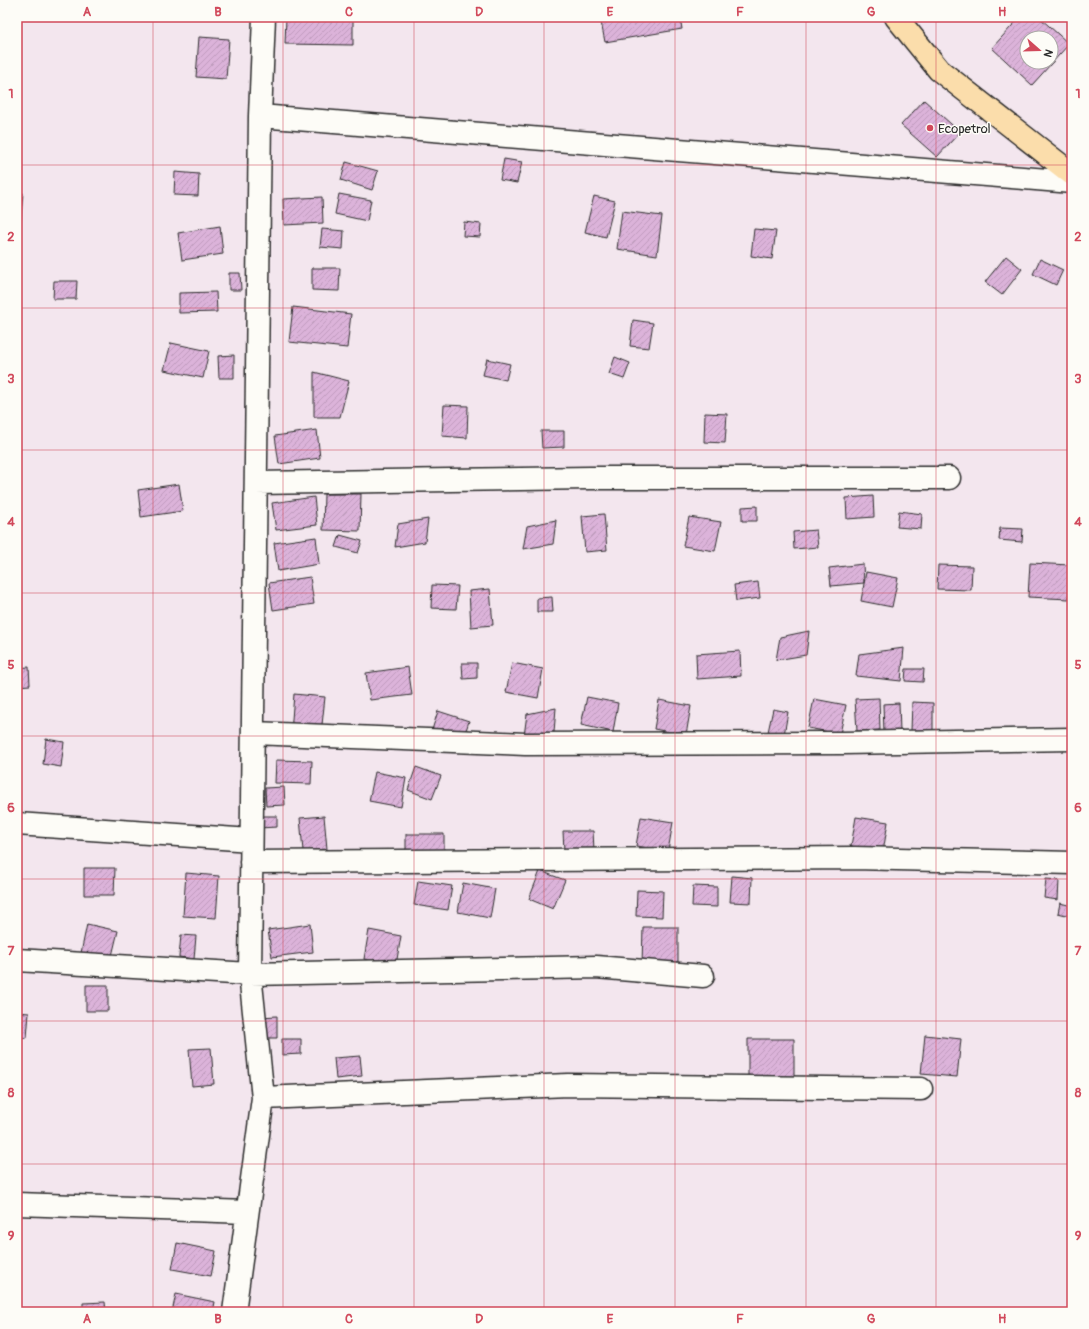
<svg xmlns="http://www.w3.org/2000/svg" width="1089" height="1329" viewBox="0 0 1089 1329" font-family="Pangolin,sans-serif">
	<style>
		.building { fill: url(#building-hatch); stroke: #2b2b2b; fill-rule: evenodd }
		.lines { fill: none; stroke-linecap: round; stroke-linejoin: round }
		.minor-casing { stroke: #2b2b2b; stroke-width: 25 }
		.primary-casing { stroke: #2b2b2b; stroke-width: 25 }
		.minor { stroke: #fdfcf7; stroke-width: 22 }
		.primary { stroke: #fbddab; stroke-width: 22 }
		.grid { fill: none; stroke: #d1495b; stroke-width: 1; stroke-opacity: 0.55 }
		.poi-dot { fill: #d1495b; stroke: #fdfcf7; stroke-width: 1.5 }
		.labels { text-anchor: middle; stroke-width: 3; stroke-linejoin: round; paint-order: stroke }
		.poi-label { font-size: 13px; fill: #2b2b2b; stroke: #fdfcf7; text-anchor: start }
		.neatline { fill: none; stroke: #d1495b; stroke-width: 1.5 }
		.grid-label { font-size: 13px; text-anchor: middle; font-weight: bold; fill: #d1495b }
	</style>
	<defs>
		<pattern id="building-hatch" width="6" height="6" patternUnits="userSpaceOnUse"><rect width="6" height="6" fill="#dcb3da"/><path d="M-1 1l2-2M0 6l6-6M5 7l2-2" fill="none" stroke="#bd9abb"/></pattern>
	</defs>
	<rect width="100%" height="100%" fill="#f3e6ee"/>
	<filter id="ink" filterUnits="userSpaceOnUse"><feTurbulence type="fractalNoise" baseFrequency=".025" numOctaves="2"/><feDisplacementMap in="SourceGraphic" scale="8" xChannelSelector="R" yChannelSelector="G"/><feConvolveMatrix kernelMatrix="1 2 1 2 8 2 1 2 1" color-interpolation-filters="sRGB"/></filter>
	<g filter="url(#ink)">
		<!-- building -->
		<path class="building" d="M 286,17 L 353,17 L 353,45 L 285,44 Z
			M 600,17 L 680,17 L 682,29 L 605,42 Z
			M 1020,17 L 1039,17 L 1069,44 L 1032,85 L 992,48 ZM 1027,38 L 1051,38 L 1051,62 L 1027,62 Z
			M 199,37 L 229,39 L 226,79 L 196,77 Z
			M 924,100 L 960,132 L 937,157 L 901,125 Z
			M 504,159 L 522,162 L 517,183 L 500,180 Z
			M 346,162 L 378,171 L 372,190 L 341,180 Z
			M 175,172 L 199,174 L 198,196 L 174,195 Z
			M 17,193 L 23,193 L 19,239 L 17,240 Z
			M 339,194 L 371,200 L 367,221 L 335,214 Z
			M 594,196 L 615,201 L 606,237 L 585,232 Z
			M 322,197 L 323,223 L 284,225 L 283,199 Z
			M 622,211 L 662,216 L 657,255 L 617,249 Z
			M 464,222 L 481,224 L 480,237 L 463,236 Z
			M 220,226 L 223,254 L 182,260 L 178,233 Z
			M 322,229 L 344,231 L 343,249 L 320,247 Z
			M 754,229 L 776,231 L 772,259 L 751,256 Z
			M 1006,256 L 1022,269 L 1002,295 L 985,282 Z
			M 1040,259 L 1063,270 L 1056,285 L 1033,274 Z
			M 312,268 L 340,268 L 339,291 L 312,290 Z
			M 229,273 L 240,273 L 241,290 L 229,290 Z
			M 54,281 L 77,281 L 76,299 L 53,299 Z
			M 216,292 L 217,312 L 179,313 L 179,293 Z
			M 293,307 L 351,314 L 347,348 L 289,342 Z
			M 633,320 L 653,323 L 649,348 L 630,346 Z
			M 171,343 L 209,351 L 203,378 L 164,370 Z
			M 234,355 L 234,378 L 219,378 L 218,356 Z
			M 615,357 L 630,363 L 624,379 L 609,374 Z
			M 487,359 L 510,364 L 506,380 L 483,375 Z
			M 314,372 L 349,381 L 340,417 L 314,417 Z
			M 444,405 L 468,406 L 467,438 L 442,436 Z
			M 705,413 L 727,414 L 725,443 L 704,442 Z
			M 317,430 L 320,458 L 279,464 L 275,436 Z
			M 541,431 L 564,431 L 564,447 L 542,448 Z
			M 179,484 L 183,511 L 141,517 L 138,490 Z
			M 324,494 L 361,494 L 360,531 L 323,530 Z
			M 873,496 L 874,517 L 847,519 L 846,498 Z
			M 314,497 L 317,525 L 276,530 L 272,503 Z
			M 757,506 L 757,521 L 742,521 L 742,507 Z
			M 899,511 L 922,514 L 921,529 L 897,527 Z
			M 604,514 L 607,550 L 585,552 L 582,516 Z
			M 689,517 L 721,522 L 715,551 L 683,546 Z
			M 428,519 L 425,542 L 395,547 L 398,524 Z
			M 556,520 L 553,544 L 523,549 L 527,526 Z
			M 1000,528 L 1023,529 L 1022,542 L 999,540 Z
			M 816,530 L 818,547 L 794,549 L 793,532 Z
			M 340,535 L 362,541 L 358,553 L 336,547 Z
			M 316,537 L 319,564 L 278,571 L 274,543 Z
			M 1030,563 L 1070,565 L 1069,599 L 1028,597 Z
			M 863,564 L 864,583 L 831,586 L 829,568 Z
			M 938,565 L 972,566 L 971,590 L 937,589 Z
			M 866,572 L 898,578 L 892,607 L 861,601 Z
			M 310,577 L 314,604 L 273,610 L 269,583 Z
			M 758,582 L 760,598 L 736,601 L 734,585 Z
			M 432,585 L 458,586 L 456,609 L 431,608 Z
			M 490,589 L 493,625 L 471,627 L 469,591 Z
			M 552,597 L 553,612 L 537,612 L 537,598 Z
			M 809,631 L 806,655 L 776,660 L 780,637 Z
			M 904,648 L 901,681 L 856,676 L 859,654 Z
			M 740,651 L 741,676 L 697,679 L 696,654 Z
			M 462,663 L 477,663 L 477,678 L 463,679 Z
			M 512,663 L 543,669 L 538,698 L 506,692 Z
			M 29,667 L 30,685 L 17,686 L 17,668 Z
			M 408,667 L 412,695 L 370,700 L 366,673 Z
			M 906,669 L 924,669 L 923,682 L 905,681 Z
			M 294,694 L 325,697 L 321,734 L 291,732 Z
			M 587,697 L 618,703 L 613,732 L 581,725 Z
			M 879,698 L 880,730 L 857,731 L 855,699 Z
			M 814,699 L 846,705 L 840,734 L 808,728 Z
			M 659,700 L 691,706 L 686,735 L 654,729 Z
			M 912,702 L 933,703 L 933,732 L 911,731 Z
			M 899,703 L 900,732 L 884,733 L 883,704 Z
			M 556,708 L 554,732 L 524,736 L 527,714 Z
			M 773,709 L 788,712 L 784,735 L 768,732 Z
			M 438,711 L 469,721 L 463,740 L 432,730 Z
			M 46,739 L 64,742 L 61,767 L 43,764 Z
			M 276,760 L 312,761 L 311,784 L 275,783 Z
			M 416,767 L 441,776 L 432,799 L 408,790 Z
			M 375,772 L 406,778 L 401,807 L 369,801 Z
			M 284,787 L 285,805 L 266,806 L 265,788 Z
			M 259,816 L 277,816 L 277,827 L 259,828 Z
			M 324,816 L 327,849 L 303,851 L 300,818 Z
			M 641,817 L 673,822 L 668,851 L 636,846 Z
			M 856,817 L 888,822 L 883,852 L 851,846 Z
			M 563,831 L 593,831 L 594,850 L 564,851 Z
			M 406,834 L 444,834 L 444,855 L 406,855 Z
			M 84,868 L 115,868 L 114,895 L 84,895 Z
			M 540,871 L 565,880 L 553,909 L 529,899 Z
			M 186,873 L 219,876 L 216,918 L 183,916 Z
			M 732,876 L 752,878 L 751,903 L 730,902 Z
			M 1046,879 L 1059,880 L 1058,900 L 1044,898 Z
			M 418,881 L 452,886 L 448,910 L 414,905 Z
			M 463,883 L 495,889 L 490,918 L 458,912 Z
			M 693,886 L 717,887 L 717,907 L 692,906 Z
			M 637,890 L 663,891 L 662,917 L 636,916 Z
			M 1060,903 L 1072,906 L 1070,916 L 1058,913 Z
			M 87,924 L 118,931 L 111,960 L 81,953 Z
			M 310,924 L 313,952 L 272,957 L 268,930 Z
			M 643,927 L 678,927 L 678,965 L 642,965 Z
			M 369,930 L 401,936 L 396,965 L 364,959 Z
			M 181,935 L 196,936 L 194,959 L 179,957 Z
			M 86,985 L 108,985 L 108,1011 L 86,1011 Z
			M 17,1012 L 29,1013 L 27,1038 L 17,1037 Z
			M 277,1016 L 277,1038 L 260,1038 L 260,1017 Z
			M 925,1035 L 961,1039 L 957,1077 L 921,1074 Z
			M 282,1039 L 301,1039 L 301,1054 L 282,1055 Z
			M 748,1039 L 794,1039 L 794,1079 L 748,1079 Z
			M 211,1048 L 214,1084 L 192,1086 L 189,1049 Z
			M 360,1056 L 362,1076 L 336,1079 L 334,1058 Z
			M 177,1243 L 216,1251 L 211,1276 L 172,1269 Z
			M 176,1294 L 215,1302 L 213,1312 L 172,1312 Z
			M 105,1302 L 106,1312 L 83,1312 L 83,1303 Z"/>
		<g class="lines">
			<defs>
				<path id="minor" d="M 260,116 L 1072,182
					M 256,483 L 590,478 L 949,478
					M 253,733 L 525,744 L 844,743 L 1072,739
					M 17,824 L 251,840
					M 251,862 L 854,858 L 1072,863
					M 17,960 L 250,974 L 596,967 L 703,976
					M 263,1098 L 568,1085 L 921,1089
					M 17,1204 L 247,1212
					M 234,1312 L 263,1098 L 250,974 L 260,116 L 264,17"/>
				<path id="primary" d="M 896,17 L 939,70 L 1072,174"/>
			</defs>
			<!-- minor casing -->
			<use href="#minor" class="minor-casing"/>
			<!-- primary casing -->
			<use href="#primary" class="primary-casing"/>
			<!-- minor -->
			<use href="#minor" class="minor"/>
			<!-- primary -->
			<use href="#primary" class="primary"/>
		</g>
	</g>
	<!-- grid -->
	<path class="grid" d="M 153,17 L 153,1312M 283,17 L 283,1312M 414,17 L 414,1312M 544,17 L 544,1312M 675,17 L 675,1312M 806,17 L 806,1312M 936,17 L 936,1312M 17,165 L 1072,165M 17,308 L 1072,308M 17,450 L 1072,450M 17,593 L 1072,593M 17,736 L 1072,736M 17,879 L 1072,879M 17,1021 L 1072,1021M 17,1164 L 1072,1164"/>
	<!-- markers -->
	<circle class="poi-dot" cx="930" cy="128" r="4"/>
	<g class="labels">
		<!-- poi labels -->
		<g class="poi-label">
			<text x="938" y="133">Ecopetrol</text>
		</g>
	</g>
	<!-- margin -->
	<rect width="1089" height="1329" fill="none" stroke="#fdfcf7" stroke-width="44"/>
	<!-- north arrow -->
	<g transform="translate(1039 50) rotate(110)"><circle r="19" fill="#fdfcf7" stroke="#a9a8a5"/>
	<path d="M0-3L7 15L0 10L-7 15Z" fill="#d1495b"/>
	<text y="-6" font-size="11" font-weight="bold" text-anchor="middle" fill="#2b2b2b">N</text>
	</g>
	<rect x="22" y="22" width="1045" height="1285" class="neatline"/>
	<g class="grid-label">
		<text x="87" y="16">A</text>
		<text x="218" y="16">B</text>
		<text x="349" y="16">C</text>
		<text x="479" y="16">D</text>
		<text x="610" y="16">E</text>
		<text x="740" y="16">F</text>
		<text x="871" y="16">G</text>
		<text x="1002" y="16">H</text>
		<text x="11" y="98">1</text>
		<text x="1078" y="98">1</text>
		<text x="11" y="241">2</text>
		<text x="1078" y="241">2</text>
		<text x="11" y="383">3</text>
		<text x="1078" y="383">3</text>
		<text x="11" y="526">4</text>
		<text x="1078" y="526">4</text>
		<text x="11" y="669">5</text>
		<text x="1078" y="669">5</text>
		<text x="11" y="812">6</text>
		<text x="1078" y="812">6</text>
		<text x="11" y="955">7</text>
		<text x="1078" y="955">7</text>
		<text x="11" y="1097">8</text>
		<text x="1078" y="1097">8</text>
		<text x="11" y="1240">9</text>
		<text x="1078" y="1240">9</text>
		<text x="87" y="1323">A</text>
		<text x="218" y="1323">B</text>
		<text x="349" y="1323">C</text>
		<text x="479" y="1323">D</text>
		<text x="610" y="1323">E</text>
		<text x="740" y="1323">F</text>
		<text x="871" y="1323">G</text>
		<text x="1002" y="1323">H</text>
	</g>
</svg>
